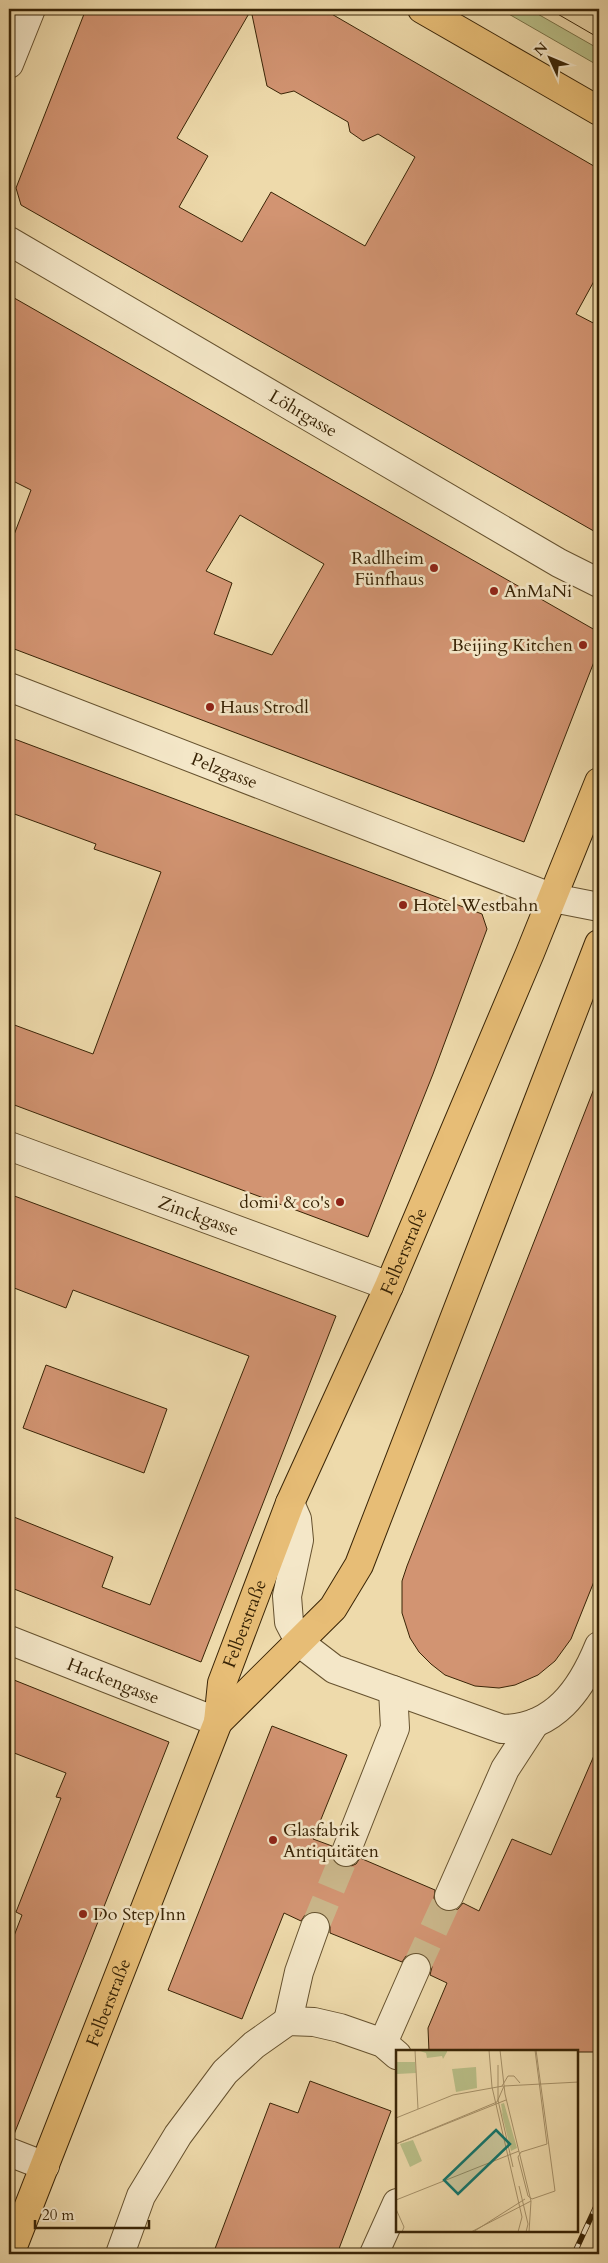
<svg xmlns="http://www.w3.org/2000/svg" width="608" height="2263" viewBox="0 0 608 2263" font-family="Cardo,serif">
	<style>
		.green { fill: #b9bf88; stroke: #797247 }
		.building { fill: #d29472; stroke: #392406; fill-rule: evenodd }
		.lines { fill: none; stroke-linecap: round; stroke-linejoin: round }
		.minor-tunnel { stroke: #cab68a; stroke-width: 28; stroke-dasharray: 28 14; stroke-linecap: butt }
		.minor-casing { stroke: #66522f; stroke-width: 30 }
		.major-casing { stroke: #392406; stroke-width: 30 }
		.minor { stroke: #f4e7c8; stroke-width: 28 }
		.major { stroke: #e7bd76; stroke-width: 28 }
		.tram { stroke: #392406; stroke-width: 1 }
		.rail-casing { stroke: #392406; stroke-width: 5.5 }
		.rail { stroke: #f4e7c8; stroke-width: 4; stroke-dasharray: 11; stroke-linecap: butt }
		.poi-dot { fill: #8f2418; stroke: #f4e7c8; stroke-width: 2 }
		.labels { text-anchor: middle; stroke-width: 5; stroke-linejoin: round; paint-order: stroke }
		.street-label { font-size: 18px; fill: #392406; stroke: #f4e7c8 }
		.poi-label { font-size: 18px; fill: #392406; stroke: #f4e7c8; text-anchor: start }
		.inset-road { fill: none; stroke: #a69169; stroke-width: 1 }
		.view { fill: #0f766e; fill-opacity: 0.15; stroke: #0f766e; stroke-width: 2.5 }
		.inset-edge { fill: none; stroke: #392406; stroke-width: 2.5 }
	</style>
	<rect width="100%" height="100%" fill="#eedaab"/>
	<filter id="stains"><feTurbulence type="fractalNoise" baseFrequency=".004" numOctaves="4"/><feColorMatrix values="0 0 0 0 .2 0 0 0 0 .09 0 0 0 0 .02 0 0 0 .5 -.17"/></filter>
	<radialGradient id="worn" r=".72"><stop offset=".6" stop-color="#630" stop-opacity="0"/><stop offset="1" stop-color="#630" stop-opacity=".3"/></radialGradient>
	<!-- green -->
	<path class="green" d="M 500,9 L 529,9 L 599,49 L 599,66 Z"/>
	<!-- building -->
	<path class="building" d="M 86,9 L 323,9 L 599,169 L 599,272 L 576,314 L 599,326 L 599,534 L 21,205 L 16,188 ZM 251,10 L 267,86 L 281,94 L 294,91 L 348,122 L 350,132 L 363,141 L 378,134 L 415,157 L 365,246 L 271,192 L 242,242 L 179,207 L 208,156 L 177,138 Z
		M 9,295 L 595,630 L 599,649 L 524,842 L 9,647 L 9,548 L 31,490 L 9,479 ZM 240,515 L 324,564 L 272,655 L 214,634 L 232,583 L 206,571 Z
		M 9,737 L 482,914 L 487,929 L 433,1074 L 368,1237 L 9,1103 L 9,1023 L 93,1054 L 161,872 L 94,849 L 96,844 L 9,812 Z
		M 597,1081 L 599,1082 L 599,1569 L 571,1639 L 555,1661 L 538,1675 L 515,1685 L 499,1688 L 475,1686 L 445,1675 L 431,1664 L 419,1652 L 410,1638 L 402,1613 L 402,1581 L 407,1566 Z
		M 9,1194 L 336,1316 L 201,1662 L 9,1587 L 9,1515 L 113,1557 L 102,1587 L 150,1605 L 249,1356 L 73,1290 L 66,1308 L 9,1286 Z
		M 46,1365 L 167,1409 L 144,1473 L 23,1428 Z
		M 9,1678 L 169,1742 L 13,2137 L 9,2137 L 9,1949 L 22,1915 L 16,1912 L 61,1798 L 56,1797 L 66,1773 L 9,1751 Z
		M 272,1726 L 347,1755 L 313,1839 L 332,1846 L 331,1855 L 334,1862 L 341,1867 L 349,1867 L 356,1864 L 360,1858 L 435,1890 L 434,1898 L 437,1906 L 443,1910 L 450,1912 L 458,1909 L 463,1903 L 479,1911 L 512,1839 L 551,1855 L 599,1744 L 599,2052 L 429,2052 L 428,2028 L 447,1983 L 430,1975 L 432,1967 L 428,1958 L 422,1954 L 414,1953 L 406,1956 L 402,1962 L 330,1933 L 330,1924 L 327,1917 L 320,1912 L 312,1912 L 305,1915 L 301,1921 L 284,1913 L 242,2019 L 168,1990 Z
		M 310,2081 L 391,2111 L 337,2254 L 213,2254 L 270,2103 L 298,2113 Z"/>
	<g class="lines">
		<!-- minor-tunnel -->
		<path class="minor-tunnel" d="M 315,1927 L 346,1852
			M 416,1968 L 449,1896"/>
		<defs>
			<g id="minor">
				<path d="M 9,64 L 31,9"/>
				<path id="s1" d="M 9,241 L 559,563 L 599,583"/>
				<path id="s2" d="M 9,687 L 553,898 L 599,907"/>
				<path id="s3" d="M 9,1146 L 389,1286"/>
				<path d="M 290,1503 L 297,1519 L 299,1540 L 287,1596 L 289,1622 L 300,1643 L 334,1669 L 502,1729 C 554,1729 581,1690 599,1646"/>
				<path id="s4" d="M 9,1640 L 218,1722"/>
				<path d="M 346,1852 L 395,1728 L 393,1690"/>
				<path d="M 449,1896 L 505,1769 L 535,1723"/>
				<path d="M 288,2021 L 299,1972 L 315,1927"/>
				<path d="M 383,2043 L 416,1968"/>
				<path d="M 9,2152 L 45,2166"/>
				<path d="M 120,2254 L 141,2196 L 178,2135 L 225,2072 L 254,2045 L 288,2021 L 314,2022 L 340,2028 L 383,2043 L 397,2055"/>
				<path d="M 374,2254 L 397,2203"/>
			</g>
			<g id="major">
				<path d="M 422,9 L 599,111"/>
				<path d="M 218,1722 L 333,1608 L 359,1565 L 599,944"/>
				<path id="s5" d="M 10,2254 L 218,1722 L 222,1683 L 290,1503 L 389,1286 L 530,953 L 599,782"/>
			</g>
		</defs>
		<!-- minor casing -->
		<use href="#minor" class="minor-casing"/>
		<!-- major casing -->
		<use href="#major" class="major-casing"/>
		<!-- minor -->
		<use href="#minor" class="minor"/>
		<!-- major -->
		<use href="#major" class="major"/>
		<!-- tram -->
		<path class="tram" d="M 549,9 L 599,38
			M 586,9 L 599,16"/>
		<defs>
			<path id="rail" d="M 574,2254 L 599,2200"/>
		</defs>
		<!-- rail casing -->
		<use href="#rail" class="rail-casing"/>
		<!-- rail -->
		<use href="#rail" class="rail"/>
	</g>
	<!-- markers -->
	<g class="poi-dot">
		<circle cx="434" cy="568" r="5"/>
		<circle cx="494" cy="591" r="5"/>
		<circle cx="583" cy="645" r="5"/>
		<circle cx="210" cy="707" r="5"/>
		<circle cx="403" cy="905" r="5"/>
		<circle cx="340" cy="1202" r="5"/>
		<circle cx="273" cy="1840" r="5"/>
		<circle cx="83" cy="1914" r="5"/>
	</g>
	<g class="labels">
		<!-- street labels -->
		<g class="street-label">
			<text dy="6" stroke="none"><textPath href="#s1" startOffset="341">Löhrgasse</textPath></text>
			<text dy="6" stroke="none"><textPath href="#s2" startOffset="231">Pelzgasse</textPath></text>
			<text dy="6" stroke="none"><textPath href="#s3" startOffset="202">Zinckgasse</textPath></text>
			<text dy="6" stroke="none"><textPath href="#s5" startOffset="1079">Felberstraße</textPath></text>
			<text dy="6" stroke="none"><textPath href="#s5" startOffset="674">Felberstraße</textPath></text>
			<text dy="6" stroke="none"><textPath href="#s4" startOffset="112">Hackengasse</textPath></text>
			<text dy="6" stroke="none"><textPath href="#s5" startOffset="270">Felberstraße</textPath></text>
		</g>
		<!-- poi labels -->
		<g class="poi-label">
			<text x="424" y="564" text-anchor="end">Radlheim<tspan x="424" dy="21">Fünfhaus</tspan></text>
			<text x="504" y="597">AnMaNi</text>
			<text x="573" y="651" text-anchor="end">Beijing Kitchen</text>
			<text x="220" y="713">Haus Strodl</text>
			<text x="413" y="911">Hotel Westbahn</text>
			<text x="330" y="1208" text-anchor="end">domi &amp; co's</text>
			<text x="283" y="1836">Glasfabrik<tspan x="283" dy="21">Antiquitäten</tspan></text>
			<text x="93" y="1920">Do Step Inn</text>
		</g>
	</g>
	<!-- overview -->
	<g transform="translate(396 2050)">
		<rect width="182" height="182" fill="#eedaab"/>
		<path d="M 21,0 L 51,0 L 51,2 L 47,9 L 46,6 L 31,8 L 30,3 ZM 1,12 L 19,12 L 20,23 L 1,24 ZM 80,17 L 81,38 L 60,42 L 56,19 ZM 108,53 L 121,98 L 115,101 L 104,56 L 107,65 L 105,54 ZM 17,90 L 26,111 L 14,117 L 4,94 Z" fill="#b9bf88"/>
		<path class="inset-road" d="M 19,0 L 22,59M 93,0 L 96,37 L 126,167 L 122,182M 104,0 L 109,44 L 135,151 L 133,182M 139,0 L 151,94 L 125,102 L 122,107 L 132,146 L 136,149 L 159,141 L 140,0M 102,15 L 102,50 L 117,117M 106,36 L 112,26 L 118,26 L 124,33M 0,68 L 57,45 L 107,36M 0,94 L 110,50M 0,94 L 101,52 L 108,36 L 183,32M 123,136 L 132,174 L 130,182M 0,150 L 123,101M 0,159 L 8,177 L 6,182M 75,182 L 135,151M 77,182 L 129,149"/>
		<path class="view" d="M 100,80 L 114,94 L 62,144 L 48,130 Z"/>
		<rect width="182" height="182" class="inset-edge"/>
	</g>
	<!-- margin -->
	<rect width="608" height="2263" fill="none" stroke="#eedaab" stroke-width="30"/>
	<rect x="10" y="10" width="588" height="2243" fill="none" stroke="#392406" stroke-width="2.5"/>
	<rect x="15" y="15" width="578" height="2233" fill="none" stroke="#392406"/>
	<!-- north arrow -->
	<g transform="translate(550 58) rotate(314)" stroke="#f4e7c8" stroke-width="4" paint-order="stroke">
	<path d="M0-4L9 19L0 12L-9 19Z" fill="#392406"/>
	<text y="-8" font-size="14" font-weight="bold" text-anchor="middle" fill="#392406">N</text>
	</g>
	<!-- scale -->
	<path d="M35 2220v8h114v-8" fill="none" stroke="#392406" stroke-width="2.5"/>
	<text x="42" y="2220" font-size="15" fill="#392406" stroke="#f4e7c8" stroke-width="4" paint-order="stroke">20 m</text>
	<rect width="100%" height="100%" filter="url(#stains)"/>
	<rect width="100%" height="100%" fill="url(#worn)"/>
</svg>
